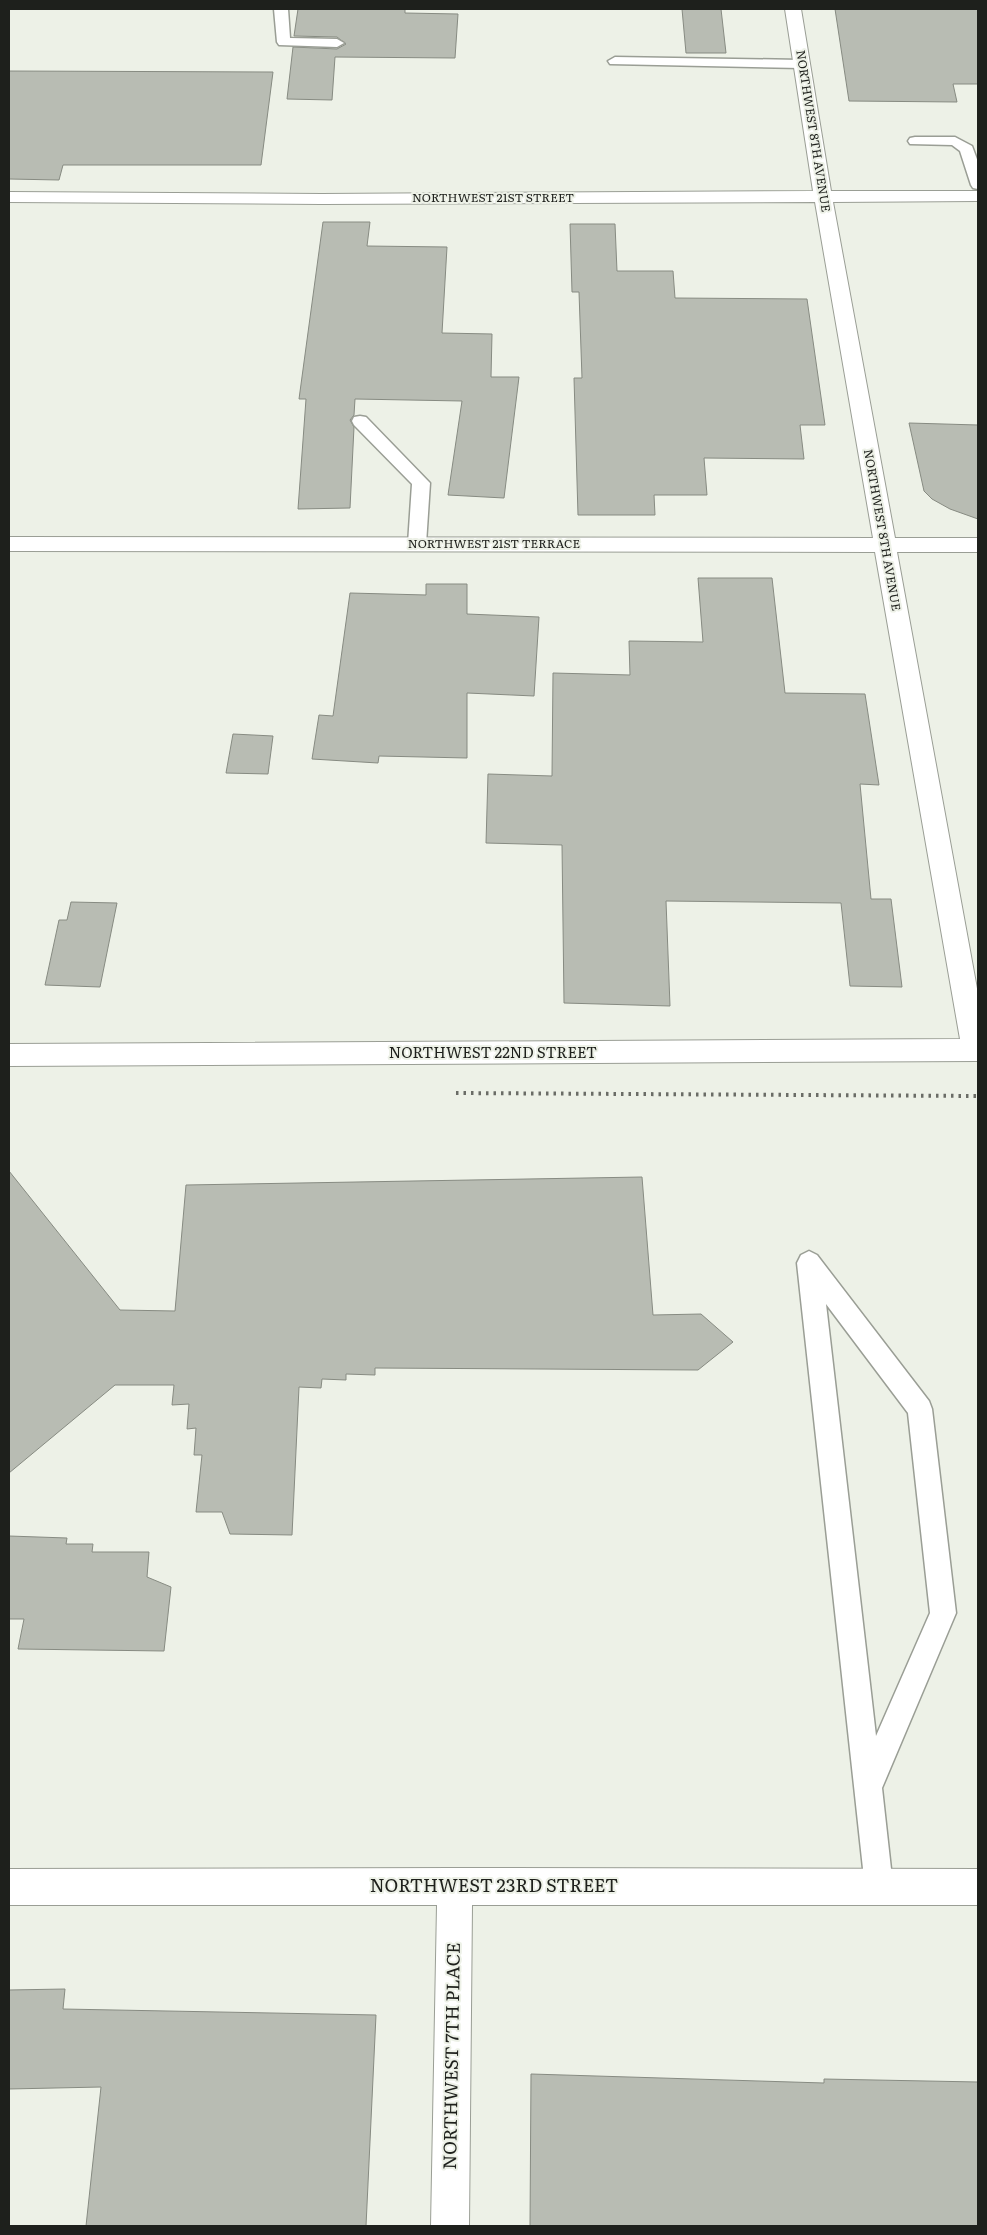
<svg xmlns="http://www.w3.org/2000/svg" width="987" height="2235" viewBox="0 0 987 2235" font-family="Literata,serif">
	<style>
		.building { fill: #b8bcb3; stroke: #878b82 }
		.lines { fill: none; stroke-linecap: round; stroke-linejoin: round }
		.service-casing { stroke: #9a9e95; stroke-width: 3 }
		.minor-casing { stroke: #9a9e95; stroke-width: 2 }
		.service { fill: #fff; fill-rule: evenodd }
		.minor { fill: #fff; fill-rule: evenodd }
		.rail { stroke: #6a6c66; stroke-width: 4; stroke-dasharray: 2.5 5; stroke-linecap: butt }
		.labels { text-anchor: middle; stroke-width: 4; stroke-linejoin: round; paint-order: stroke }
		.far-street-label { font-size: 12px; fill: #1e201c; stroke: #edf1e7 }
		.street-label { font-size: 15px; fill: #1e201c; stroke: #edf1e7 }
		.near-street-label { font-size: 18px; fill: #1e201c; stroke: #edf1e7 }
	</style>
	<rect width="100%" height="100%" fill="#edf1e7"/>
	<!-- building -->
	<path class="building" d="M 298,9 L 405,9 L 405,13 L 458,14 L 455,58 L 335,57 L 332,100 L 287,99 L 293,47 L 337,49 L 346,44 L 337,37 L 294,36 Z
		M 682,9 L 721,9 L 726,53 L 686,53 Z
		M 835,9 L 978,9 L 978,84 L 953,84 L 957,102 L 849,101 Z
		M 9,71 L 273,72 L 261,165 L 63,165 L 59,180 L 9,179 Z
		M 323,222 L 370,222 L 367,246 L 447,247 L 442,333 L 492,334 L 491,377 L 519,377 L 504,498 L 448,495 L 462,401 L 355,399 L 354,415 L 350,420 L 354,427 L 350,508 L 298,509 L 306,399 L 299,399 Z
		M 570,224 L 615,224 L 617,271 L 673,271 L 675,298 L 807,299 L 825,425 L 800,425 L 804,459 L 704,458 L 707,495 L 654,495 L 655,515 L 578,515 L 574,378 L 582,378 L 579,292 L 572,292 Z
		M 909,423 L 978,425 L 978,519 L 950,509 L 932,499 L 924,491 Z
		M 698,578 L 772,578 L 785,693 L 865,694 L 879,785 L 860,784 L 871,899 L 891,899 L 902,987 L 850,986 L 841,903 L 666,901 L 670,1006 L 564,1003 L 562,845 L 486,843 L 488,774 L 552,776 L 553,673 L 630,675 L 629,641 L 703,642 Z
		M 426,584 L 467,584 L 467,614 L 539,617 L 534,696 L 467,693 L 467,758 L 379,756 L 378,763 L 312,759 L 319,715 L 333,716 L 350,593 L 426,595 Z
		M 233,734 L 273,736 L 268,774 L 226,773 Z
		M 71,902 L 117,903 L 100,987 L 45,985 L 59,920 L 67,920 Z
		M 9,1171 L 120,1310 L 175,1311 L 186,1185 L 642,1177 L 653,1315 L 701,1314 L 733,1342 L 698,1370 L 375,1368 L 375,1375 L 346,1374 L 346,1380 L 322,1379 L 321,1388 L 299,1387 L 292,1535 L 230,1534 L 222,1512 L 196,1512 L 202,1455 L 194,1455 L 196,1428 L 187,1429 L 189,1404 L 172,1405 L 174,1385 L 115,1385 L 9,1473 Z
		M 9,1536 L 67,1538 L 66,1544 L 93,1544 L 92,1552 L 149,1552 L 147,1577 L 171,1587 L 164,1651 L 18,1649 L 24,1619 L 9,1619 Z
		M 65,1989 L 63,2009 L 376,2015 L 366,2226 L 86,2226 L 101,2087 L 9,2089 L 9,1990 Z
		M 531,2074 L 824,2083 L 824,2079 L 978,2082 L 978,2226 L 530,2226 Z"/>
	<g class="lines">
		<defs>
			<path id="service" d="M 274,9 L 288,9 L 290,38 L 337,39 L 344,43 L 337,47 L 279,45 L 277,42 Z
				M 615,57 L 801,60 L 808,64 L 801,68 L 610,64 L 608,61 Z
				M 915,137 L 955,137 L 972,146 L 978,162 L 978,189 L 973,188 L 971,185 L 960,151 L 952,145 L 910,144 L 908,141 L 910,138 Z
				M 360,416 L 366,417 L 430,483 L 426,544 L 423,548 L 417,550 L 411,548 L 408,544 L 412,484 L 354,425 L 352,421 L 354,417 Z
				M 809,1251 L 817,1255 L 929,1401 L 932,1409 L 956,1613 L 882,1788 L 893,1887 L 889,1897 L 879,1901 L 869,1897 L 865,1887 L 797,1263 L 801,1255 ZM 826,1304 L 908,1413 L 930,1613 L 876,1736 Z"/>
			<path id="minor" d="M 785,9 L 801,9 L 831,191 L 978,191 L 978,201 L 833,202 L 895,538 L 978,538 L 978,552 L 897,552 L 978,994 L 978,1061 L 9,1066 L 9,1044 L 960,1039 L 875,552 L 9,551 L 9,537 L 873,538 L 815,202 L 322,204 L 9,202 L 9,192 L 322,194 L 813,191 Z
				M 455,1868 L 978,1869 L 978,1905 L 472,1905 L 469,2226 L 431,2226 L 437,1905 L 9,1905 L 9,1869 Z"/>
		</defs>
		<!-- service casing -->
		<use href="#service" class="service-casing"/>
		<!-- minor casing -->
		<use href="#minor" class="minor-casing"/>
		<!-- service -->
		<use href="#service" class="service"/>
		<!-- minor -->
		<use href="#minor" class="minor"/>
		<!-- rail -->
		<path class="rail" d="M 456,1093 L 978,1096"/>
	</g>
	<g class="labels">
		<!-- far-street labels -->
		<g class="far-street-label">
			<text transform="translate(813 131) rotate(81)" y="4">NORTHWEST 8TH AVENUE</text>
			<text x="493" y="202">NORTHWEST 21ST STREET</text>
			<text transform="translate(882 530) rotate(80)" y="4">NORTHWEST 8TH AVENUE</text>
			<text x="494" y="548">NORTHWEST 21ST TERRACE</text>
		</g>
		<!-- street labels -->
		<g class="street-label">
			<text x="493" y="1058">NORTHWEST 22ND STREET</text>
		</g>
		<!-- near-street labels -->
		<g class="near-street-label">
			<text x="494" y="1892">NORTHWEST 23RD STREET</text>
			<text transform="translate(452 2056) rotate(-89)" y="6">NORTHWEST 7TH PLACE</text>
		</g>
	</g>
	<!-- border -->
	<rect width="987" height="2235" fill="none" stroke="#1e201c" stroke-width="20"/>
</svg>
